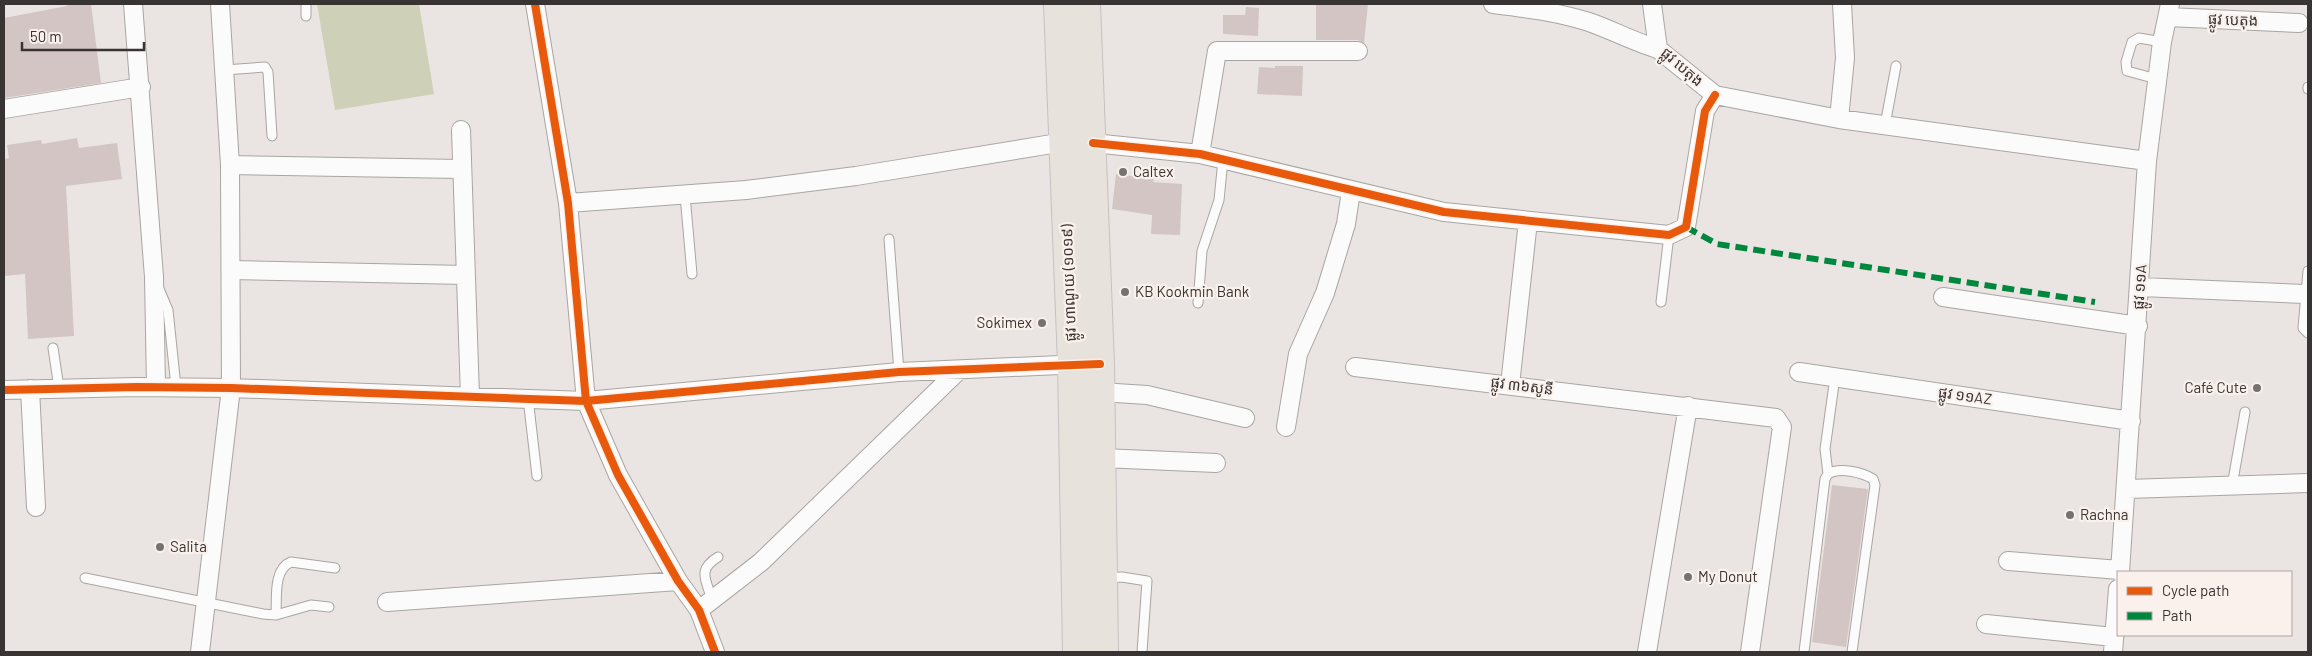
<svg xmlns="http://www.w3.org/2000/svg" width="2312" height="656" viewBox="0 0 2312 656" font-family="Barlow,'Noto Sans Khmer',sans-serif">
	<style>
		.green { fill: #cfd0b8 }
		.building { fill: #d3c5c4 }
		.lines { fill: none; stroke-linecap: round; stroke-linejoin: round }
		.service-casing { stroke: #a9a5a2; stroke-width: 11 }
		.minor-casing { stroke: #a9a5a2; stroke-width: 20 }
		.primary-casing { stroke: #c5c1c0; stroke-width: 30 }
		.service { stroke: #fcfbfb; stroke-width: 9 }
		.minor { stroke: #fcfbfb; stroke-width: 18 }
		.primary { stroke: #e7e3dc; stroke-width: 28 }
		.quiet { stroke: #00873e; stroke-width: 6; stroke-dasharray: 12 6; stroke-linecap: butt }
		.cycleway-casing { stroke: #fbf1ec; stroke-width: 11 }
		.cycleway { stroke: #e8590c; stroke-width: 8 }
		.poi-dot { fill: #767270; stroke: #fbf1ec; stroke-width: 2 }
		.labels { text-anchor: middle; stroke-width: 4.5; stroke-linejoin: round; paint-order: stroke }
		.street-label { font-size: 15px; fill: #383433; stroke: #fbf1ec }
		.poi-label { font-size: 15px; fill: #383433; stroke: #fbf1ec; text-anchor: start }
	</style>
	<rect width="100%" height="100%" fill="#eae5e2"/>
	<!-- green -->
	<path class="green" d="M 317,4 L 419,4 L 434,94 L 335,110 Z"/>
	<!-- building -->
	<path class="building" d="M 67,4 L 91,4 L 101,83 L 4,98 L 4,18 L 67,6 Z
		M 1316,4 L 1368,4 L 1364,43 L 1358,40 L 1316,40 Z
		M 1246,7 L 1259,8 L 1258,36 L 1223,34 L 1223,15 L 1245,15 Z
		M 1275,66 L 1303,66 L 1302,96 L 1257,94 L 1259,67 L 1275,68 Z
		M 77,138 L 79,148 L 117,143 L 122,179 L 66,186 L 74,336 L 28,339 L 25,274 L 4,276 L 4,159 L 9,158 L 7,145 L 41,140 L 42,144 Z
		M 1116,174 L 1154,179 L 1153,182 L 1182,184 L 1180,235 L 1151,234 L 1152,215 L 1112,209 Z
		M 1832,485 L 1868,489 L 1846,647 L 1812,642 Z"/>
	<g class="lines">
		<defs>
			<path id="service" d="M 306,4 L 306,16
				M 224,70 L 265,67 L 268,72 L 272,136
				M 2157,79 L 2127,71 L 2126,62 L 2132,42 L 2139,38 L 2162,42
				M 2308,87 L 2308,89
				M 1885,125 L 1896,66
				M 685,195 L 692,274
				M 889,239 L 899,372
				M 2308,271 L 2303,328 L 2308,333
				M 159,289 L 168,310 L 176,387
				M 1661,302 L 1669,235
				M 1198,303 L 1202,251 L 1219,200 L 1223,160
				M 53,348 L 59,388
				M 528,398 L 537,476
				M 1828,474 C 1839,467 1862,472 1873,479 L 1875,485 L 1852,652
				M 2232,486 L 2245,412
				M 85,578 L 263,614 L 276,615 L 311,605 L 329,607
				M 1105,578 L 1122,577 L 1147,581 L 1142,652
				M 712,600 C 706,579 697,570 718,557
				M 276,615 C 277,598 273,569 291,562 L 335,568
				M 1804,652 L 1825,479 L 1828,474 L 1825,449 L 1835,377"/>
			<path id="minor" d="M 133,4 L 154,277 L 156,387
				M 535,4 L 568,203 L 586,401 L 618,475 L 678,581 L 699,610 L 715,652
				M 1493,4 C 1526,8 1557,12 1589,22 C 1612,30 1634,42 1658,49
				M 1652,4 L 1658,49 L 1715,95 L 1839,119 L 2147,161
				M 2168,17 L 2299,23
				M 4,109 L 141,87
				M 1839,119 L 1845,58 L 1842,4
				M 461,130 L 470,396
				M 1093,143 L 1200,154 L 1444,212 L 1669,235 L 1686,227 L 1705,111 L 1715,95
				M 1200,154 L 1217,51 L 1358,51
				M 230,165 L 461,169
				M 568,203 L 746,190 L 856,176 L 1064,142
				M 231,270 L 465,275
				M 2141,287 L 2305,294
				M 1943,297 L 2138,326
				M 1355,367 L 1776,418 L 1782,427 L 1750,652
				M 1799,372 L 2131,421
				M 1510,385 L 1528,221
				M 30,389 L 36,507
				M 4,390 L 137,387 L 231,388 L 586,401 L 899,372 L 1082,364
				M 1100,392 L 1147,395 L 1245,418
				M 1286,427 L 1298,354 L 1325,293 L 1346,224 L 1351,191
				M 1102,458 L 1216,463
				M 2127,489 L 2308,483
				M 2008,561 L 2120,570
				M 2120,572 L 2147,161 L 2162,42 L 2170,4
				M 387,602 L 678,581
				M 699,610 L 761,562 L 959,370
				M 1986,624 L 2114,637
				M 200,652 L 231,388 L 230,165 L 220,4
				M 1647,652 L 1688,406
				M 2113,652 L 2118,589"/>
			<path id="primary" d="M 1058,4 L 1072,364 L 1077,652
				M 1086,4 L 1100,364 L 1104,652"/>
		</defs>
		<!-- service casing -->
		<use href="#service" class="service-casing"/>
		<!-- minor casing -->
		<use href="#minor" class="minor-casing"/>
		<!-- primary casing -->
		<use href="#primary" class="primary-casing"/>
		<!-- service -->
		<use href="#service" class="service"/>
		<!-- minor -->
		<use href="#minor" class="minor"/>
		<!-- primary -->
		<use href="#primary" class="primary"/>
		<!-- quiet -->
		<path class="quiet" d="M 1686,227 L 1717,244 L 2095,302"/>
		<defs>
			<path id="cycleway" d="M 535,4 L 568,203 L 586,401 L 618,475 L 678,581 L 699,610 L 715,652
				M 1093,143 L 1200,154 L 1444,212 L 1669,235 L 1686,227 L 1705,111 L 1715,95
				M 4,390 L 137,387 L 231,388 L 586,401 L 899,372 L 1100,364"/>
		</defs>
		<!-- cycleway casing -->
		<use href="#cycleway" class="cycleway-casing"/>
		<!-- cycleway -->
		<use href="#cycleway" class="cycleway"/>
	</g>
	<!-- markers -->
	<g class="poi-dot">
		<circle cx="1123" cy="172" r="5"/>
		<circle cx="1125" cy="292" r="5"/>
		<circle cx="1042" cy="323" r="5"/>
		<circle cx="2257" cy="388" r="5"/>
		<circle cx="2070" cy="515" r="5"/>
		<circle cx="160" cy="547" r="5"/>
		<circle cx="1688" cy="577" r="5"/>
	</g>
	<g class="labels">
		<!-- street labels -->
		<g class="street-label">
			<text transform="translate(2233 20) rotate(2)" y="5">ផ្លូវ បេតុង</text>
			<text transform="translate(1682 67) rotate(41)" y="5">ផ្លូវ បេតុង</text>
			<text transform="translate(1069 283) rotate(-92)" y="5">ផ្លូវ ហាណូយ (១០១៩)</text>
			<text transform="translate(2140 287) rotate(-86)" y="5">ផ្លូវ ១១A</text>
			<text transform="translate(1522 386) rotate(7)" y="5">ផ្លូវ ៣៦សូនី</text>
			<text transform="translate(1965 396) rotate(8)" y="5">ផ្លូវ ១១AZ</text>
		</g>
		<!-- poi labels -->
		<g class="poi-label">
			<text x="1133" y="177">Caltex</text>
			<text x="1135" y="297">KB Kookmin Bank</text>
			<text x="1032" y="328" text-anchor="end">Sokimex</text>
			<text x="2247" y="393" text-anchor="end">Café Cute</text>
			<text x="2080" y="520">Rachna</text>
			<text x="170" y="552">Salita</text>
			<text x="1698" y="582">My Donut</text>
		</g>
	</g>
	<!-- border -->
	<rect width="2312" height="656" fill="none" stroke="#383433" stroke-width="10"/>
	<!-- legend -->
	<rect x="2117" y="571" width="175" height="65" fill="#fbf1ec" stroke="#ada5a2"/>
	<rect x="2127" y="587" width="25" height="8" fill="#e8590c" stroke="#ada5a2"/>
	<text x="2162" y="596" font-size="15" fill="#383433">Cycle path</text>
	<rect x="2127" y="612" width="25" height="8" fill="#00873e" stroke="#ada5a2"/>
	<text x="2162" y="621" font-size="15" fill="#383433">Path</text>
	<!-- scale -->
	<path d="M22 42v8h122v-8" fill="none" stroke="#383433" stroke-width="2.5"/>
	<text x="30" y="42" font-size="15" fill="#383433" stroke="#fbf1ec" stroke-width="4" paint-order="stroke">50 m</text>
</svg>
